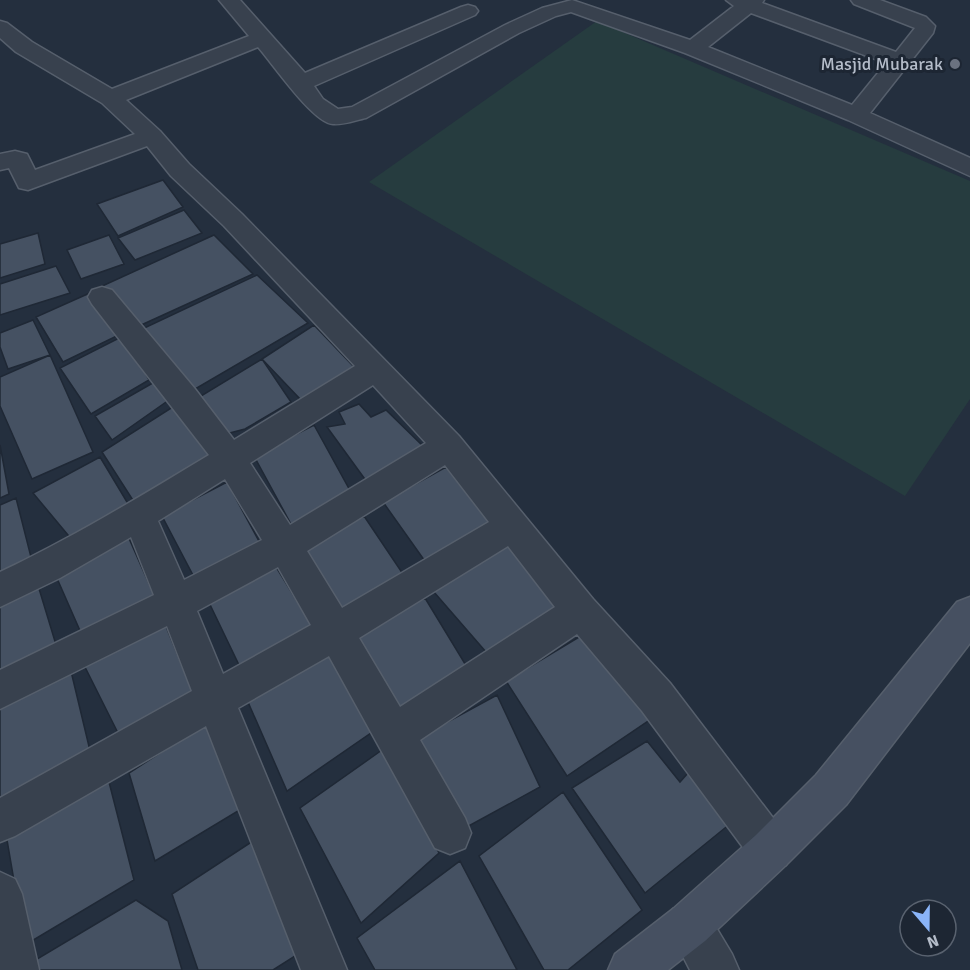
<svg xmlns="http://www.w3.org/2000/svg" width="970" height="970" viewBox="0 0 970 970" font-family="Signika,sans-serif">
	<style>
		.green { fill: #263c3f }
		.building { fill: #455162; stroke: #1f2835; stroke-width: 1.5 }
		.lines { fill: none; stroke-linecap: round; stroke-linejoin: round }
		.street-casing { stroke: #565f6c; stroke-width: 3 }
		.secondary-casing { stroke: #565f6c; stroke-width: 3 }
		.street { fill: #38414e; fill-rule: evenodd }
		.secondary { fill: #465061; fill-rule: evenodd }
		.worship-dot { fill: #6b7280; stroke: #1d2633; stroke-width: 2 }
		.labels { text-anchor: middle; stroke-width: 6; stroke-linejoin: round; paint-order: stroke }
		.far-poi-label { font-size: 18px; fill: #b4bcc9; stroke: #1d2633; text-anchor: end }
	</style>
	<rect width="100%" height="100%" fill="#242f3e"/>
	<!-- green -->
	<path class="green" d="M 597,21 L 970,181 L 970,399 L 905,496 L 369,182 Z"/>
	<!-- building -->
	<path class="building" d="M 163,180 L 183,207 L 118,236 L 97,204 Z
		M 184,210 L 202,233 L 135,260 L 118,238 Z
		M 38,233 L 45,264 L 0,278 L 0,244 Z
		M 109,235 L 124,264 L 81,279 L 67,250 Z
		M 214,235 L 253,274 L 139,326 L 100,287 Z
		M 56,266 L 70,293 L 0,315 L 0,284 Z
		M 257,275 L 308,323 L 190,392 L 140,330 Z
		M 92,292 L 123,333 L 63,362 L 36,317 Z
		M 33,320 L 50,355 L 8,369 L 0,347 L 0,333 Z
		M 314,325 L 355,368 L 302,401 L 262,359 Z
		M 125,335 L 149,380 L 91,414 L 60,368 Z
		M 50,355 L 93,452 L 32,479 L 0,406 L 0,377 Z
		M 262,359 L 291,402 L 245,429 L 222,435 L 196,399 Z
		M 158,380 L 176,395 L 112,440 L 95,416 Z
		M 179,403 L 218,457 L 136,505 L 102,452 Z
		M 359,404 L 371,417 L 386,410 L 428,451 L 367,482 L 327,427 L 345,424 L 339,412 Z
		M 314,425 L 353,496 L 292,526 L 254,456 Z
		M 0,445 L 9,494 L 0,498 Z
		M 100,457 L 130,507 L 73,541 L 33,493 Z
		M 446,467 L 496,531 L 427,564 L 383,502 Z
		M 227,482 L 261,545 L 194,577 L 162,516 Z
		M 16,498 L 32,561 L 0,578 L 0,505 Z
		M 364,516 L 405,577 L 341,616 L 304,549 Z
		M 127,534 L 158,604 L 85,642 L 56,576 Z
		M 512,539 L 564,618 L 493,660 L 427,584 Z
		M 270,557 L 313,627 L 240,667 L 203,590 Z
		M 37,582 L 57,648 L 0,678 L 0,599 Z
		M 425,598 L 470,672 L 400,716 L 348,634 Z
		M 163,619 L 196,700 L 122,741 L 83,663 Z
		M 584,634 L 651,719 L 567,776 L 506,681 Z
		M 335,646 L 381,726 L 287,791 L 248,702 Z
		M 70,667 L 92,759 L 0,813 L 0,708 Z
		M 497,695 L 540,787 L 465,828 L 416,739 Z
		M 208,722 L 243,808 L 155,861 L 129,773 Z
		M 647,741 L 680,782 L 695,765 L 736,819 L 645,893 L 572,788 Z
		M 382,750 L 439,853 L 361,923 L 300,808 Z
		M 109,782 L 134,880 L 25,945 L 7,840 Z
		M 563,792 L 642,910 L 568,970 L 544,970 L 479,856 Z
		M 256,839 L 303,951 L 273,970 L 198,970 L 172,894 Z
		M 460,861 L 517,970 L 375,970 L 357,938 Z
		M 136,900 L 168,921 L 182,970 L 28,970 L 27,965 Z"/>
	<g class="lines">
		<defs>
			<path id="street" d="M 219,0 L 240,0 L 305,73 L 461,7 L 468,5 L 475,7 L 478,11 L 475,15 L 314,86 L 323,99 L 338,109 L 352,107 L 505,25 L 542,8 L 572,0 L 690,40 L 734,6 L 726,0 L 764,0 L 762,3 L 896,52 L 915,28 L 854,4 L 851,0 L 880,0 L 926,17 L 935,26 L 933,33 L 870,113 L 970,158 L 970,176 L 848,120 L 685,53 L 571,12 L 556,16 L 519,33 L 366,118 C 356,120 344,125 333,124 C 313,123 273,64 258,47 L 126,100 L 160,131 L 189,164 L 242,214 L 459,436 L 593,599 L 670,683 L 786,835 L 792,850 L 786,865 L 771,871 L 756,865 L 642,711 L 577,634 L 420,740 L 465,818 L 471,833 L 465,848 L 450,854 L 435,848 L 329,656 L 238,708 L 347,970 L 301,970 L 206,726 L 15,836 L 0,842 L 0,798 L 192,691 L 167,626 L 0,709 L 0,670 L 154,595 L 131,537 L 60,578 L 0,607 L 0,572 C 72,538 141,496 209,455 L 92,304 L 88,297 L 92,290 L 102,287 L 112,290 L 195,389 L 234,440 L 355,366 L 224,226 L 171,176 L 147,146 L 28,190 L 19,188 L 9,168 L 0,170 L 0,154 L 15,151 L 27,154 L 35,170 L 135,134 L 102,103 L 16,52 L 0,38 L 0,21 L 7,23 L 32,42 L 112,89 L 249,36 ZM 751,13 L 886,63 L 852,105 L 708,47 ZM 373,385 L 426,443 L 290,525 L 250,463 ZM 445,465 L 489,522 L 342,608 L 307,551 ZM 225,479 L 262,540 L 184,580 L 158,521 ZM 508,546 L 555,607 L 400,707 L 359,638 ZM 278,567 L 311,625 L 223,674 L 197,611 Z
				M 0,872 L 15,879 L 22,894 L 39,970 L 0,970 Z
				M 689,903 L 705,909 L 732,954 L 739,970 L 690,970 L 667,925 L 673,909 Z"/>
			<path id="secondary" d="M 970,597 L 970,643 L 846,805 L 786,865 L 705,941 L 668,970 L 608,970 L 615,954 L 673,909 L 756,835 L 816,775 L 957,602 Z"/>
		</defs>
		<!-- street casing -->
		<use href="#street" class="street-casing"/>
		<!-- secondary casing -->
		<use href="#secondary" class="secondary-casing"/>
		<!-- street -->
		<use href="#street" class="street"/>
		<!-- secondary -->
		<use href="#secondary" class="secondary"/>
	</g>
	<!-- markers -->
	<circle class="worship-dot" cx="955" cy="64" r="6"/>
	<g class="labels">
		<!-- far-poi labels -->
		<g class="far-poi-label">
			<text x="943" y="70">Masjid Mubarak</text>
		</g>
	</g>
	<!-- north arrow -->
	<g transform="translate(928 928) rotate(160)"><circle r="28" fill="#1d2633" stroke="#59626f" stroke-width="1.5"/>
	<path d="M0-4.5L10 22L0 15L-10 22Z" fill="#8ab4f8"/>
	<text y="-9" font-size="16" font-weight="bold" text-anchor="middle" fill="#b4bcc9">N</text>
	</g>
</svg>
